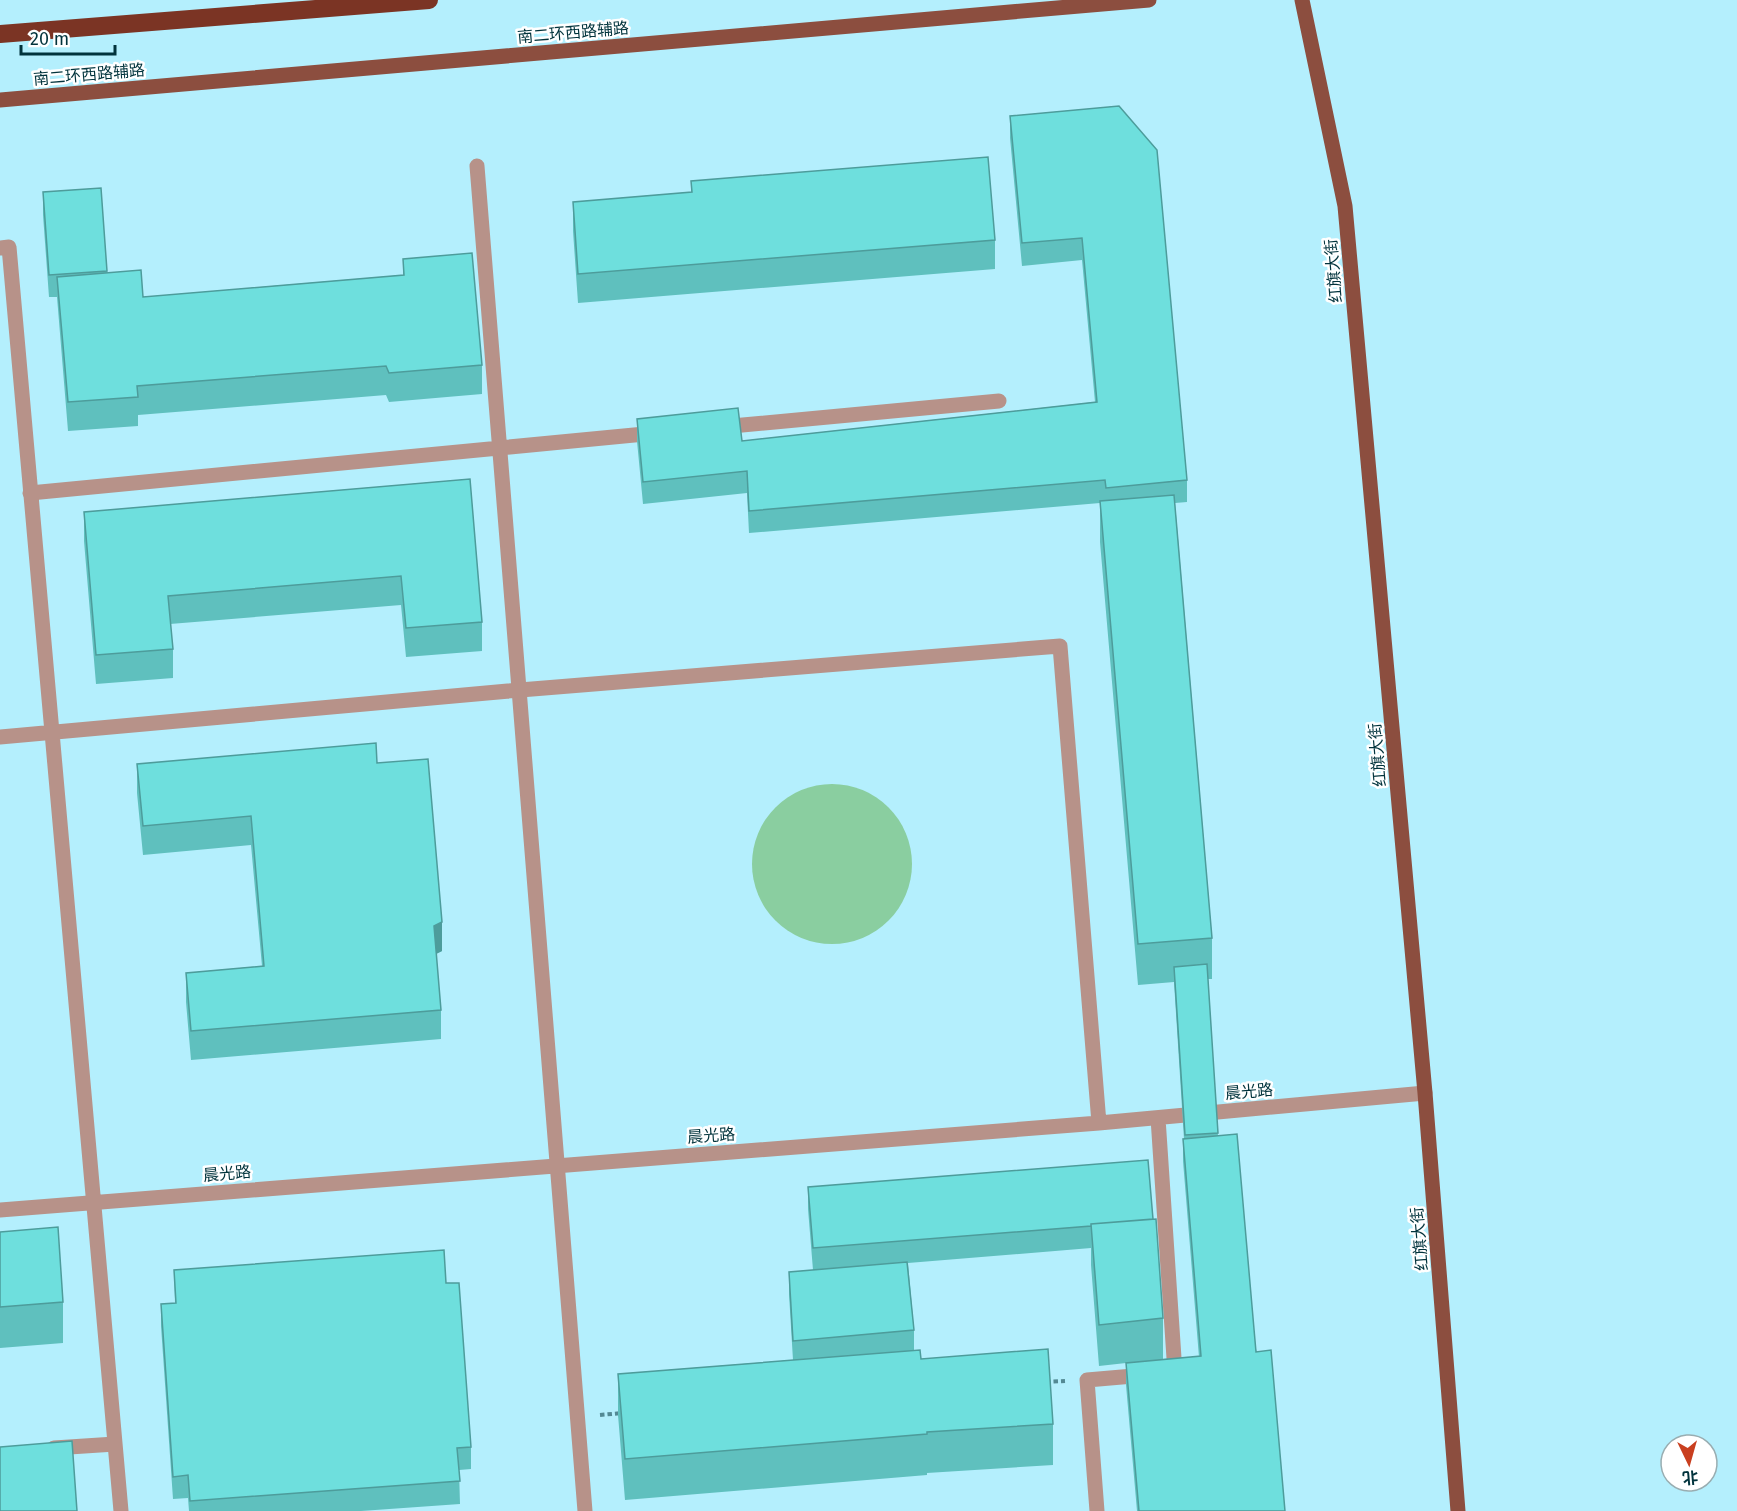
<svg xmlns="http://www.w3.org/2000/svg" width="1737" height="1511" viewBox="0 0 1737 1511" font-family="'Fira Sans','Noto Sans SC',sans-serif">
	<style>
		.green { fill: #8acea0 }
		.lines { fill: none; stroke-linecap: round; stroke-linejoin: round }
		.path { stroke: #538994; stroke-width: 4; stroke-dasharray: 4.5 3; stroke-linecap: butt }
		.minor { stroke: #b79289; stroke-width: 15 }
		.major { stroke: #8c4e3f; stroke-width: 15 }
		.highway { stroke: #7b3424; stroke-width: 18 }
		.wall { fill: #5fc0be }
		.shaded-wall { fill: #4d9c9b }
		.building { fill: #6edfdd; stroke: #4d9c9b; stroke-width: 1.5 }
		.labels { text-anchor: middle; stroke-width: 5; stroke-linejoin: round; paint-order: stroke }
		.street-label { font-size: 16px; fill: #01333c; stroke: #fff }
	</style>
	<rect width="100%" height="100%" fill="#b4effd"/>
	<!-- green -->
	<path class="green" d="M752 864a80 80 0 1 1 160 0a80 80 0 1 1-160 0Z"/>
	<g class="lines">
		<!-- path -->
		<path class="path" d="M 1046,1382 L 1065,1381
			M 600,1415 L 622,1413"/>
		<!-- minor -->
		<path class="minor" d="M 477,166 L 585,1511
			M 0,248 L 9,247 L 121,1511
			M 721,427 L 999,401
			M 30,493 L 655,433
			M 0,737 L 520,690 L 1060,646 L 1099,1123
			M 1158,1118 L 1175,1373 L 1171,1373
			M 0,1210 L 1099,1123 L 1425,1093
			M 54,1448 L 115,1444
			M 1097,1511 L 1087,1380 L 1145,1375"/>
		<!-- major -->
		<path class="major" d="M 1302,0 L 1345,206 L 1425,1093 L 1458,1511
			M 0,100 L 1149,0"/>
		<!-- highway -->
		<path class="highway" d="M 0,34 L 429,0"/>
	</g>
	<!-- wall -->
	<path class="wall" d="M 1119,106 L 1187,480 L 1187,502 L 1175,503 L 1212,938 L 1212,979 L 1208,979 L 1218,1136 L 1285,1511 L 1137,1511 L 1126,1385 L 1126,1363 L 1099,1366 L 1091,1265 L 1091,1248 L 908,1263 L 914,1330 L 914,1350 L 921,1359 L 1053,1424 L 1053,1465 L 927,1473 L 927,1475 L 625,1500 L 618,1415 L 618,1374 L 793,1360 L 789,1294 L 789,1272 L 813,1270 L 808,1209 L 808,1187 L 1153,1219 L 1163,1318 L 1163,1359 L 1199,1357 L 1183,1161 L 1183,1139 L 1184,1139 L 1174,982 L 1138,985 L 1100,542 L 1100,503 L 749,533 L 747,493 L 643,504 L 637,441 L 637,419 L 742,441 L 1095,402 L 1082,260 L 1022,266 L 1010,138 L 1010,116 Z
		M 691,181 L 995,240 L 995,269 L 578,303 L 573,231 L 573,202 L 691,192 Z
		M 101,188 L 107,273 L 143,297 L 403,275 L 403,259 L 482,365 L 482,394 L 389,402 L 386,395 L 138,415 L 138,426 L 68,431 L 57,297 L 49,297 L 43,215 L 43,192 Z
		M 470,479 L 482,622 L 482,651 L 406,657 L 401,605 L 170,624 L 173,649 L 173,678 L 96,684 L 84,541 L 84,512 Z
		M 377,763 L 442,951 L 436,954 L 441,1010 L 441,1039 L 191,1060 L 186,1002 L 186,973 L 262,966 L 251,845 L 143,855 L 137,793 L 137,764 Z
		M 0,1232 L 63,1302 L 63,1343 L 0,1348 Z
		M 174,1270 L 446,1283 L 471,1447 L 471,1469 L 459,1470 L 460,1504 L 361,1511 L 189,1511 L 188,1498 L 173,1499 L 161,1326 L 161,1304 L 175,1303 Z"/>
	<!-- shaded-wall -->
	<path class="shaded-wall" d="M 442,922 L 442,951 L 434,955 L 434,926 Z"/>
	<!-- building -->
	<path class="building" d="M 1119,106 L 1157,150 L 1187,480 L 1106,488 L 1105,480 L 749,511 L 747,471 L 643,482 L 637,419 L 738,408 L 742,441 L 1097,402 L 1082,238 L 1022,243 L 1010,116 Z
		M 988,157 L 995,240 L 578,274 L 573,202 L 692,192 L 691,181 Z
		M 101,188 L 107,271 L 49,275 L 43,192 Z
		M 472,253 L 482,365 L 389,373 L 386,366 L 137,386 L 138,397 L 68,402 L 57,277 L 141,270 L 143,297 L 404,275 L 403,259 Z
		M 470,479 L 482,622 L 406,628 L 401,576 L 168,596 L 173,649 L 96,655 L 84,512 Z
		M 1174,495 L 1212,938 L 1138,944 L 1100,501 Z
		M 376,743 L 377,763 L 428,759 L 442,922 L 434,926 L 441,1010 L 191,1031 L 186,973 L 264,966 L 251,816 L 143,826 L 137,764 Z
		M 1207,964 L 1218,1133 L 1185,1135 L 1174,967 Z
		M 1237,1134 L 1256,1352 L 1271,1350 L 1285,1511 L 1139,1511 L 1126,1363 L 1201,1356 L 1183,1139 Z
		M 1148,1160 L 1153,1219 L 1091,1224 L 1091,1226 L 813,1248 L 808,1187 Z
		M 1156,1219 L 1163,1318 L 1099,1325 L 1091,1224 Z
		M 58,1227 L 63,1302 L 0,1307 L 0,1232 Z
		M 444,1250 L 446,1283 L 459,1283 L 471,1447 L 457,1448 L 460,1481 L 190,1501 L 188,1475 L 173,1477 L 161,1304 L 176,1303 L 174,1270 Z
		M 907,1262 L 914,1330 L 793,1341 L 789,1272 Z
		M 1048,1349 L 1053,1424 L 927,1432 L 927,1434 L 625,1459 L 618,1374 L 920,1350 L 921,1359 Z
		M 72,1441 L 77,1511 L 0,1511 L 0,1447 Z"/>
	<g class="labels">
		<!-- street labels -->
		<g class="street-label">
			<text transform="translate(573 32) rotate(-5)" y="6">南二环西路辅路</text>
			<text transform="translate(89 74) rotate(-5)" y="6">南二环西路辅路</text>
			<text transform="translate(1333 271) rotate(-95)" y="6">红旗大街</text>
			<text transform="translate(1377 755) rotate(-95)" y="6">红旗大街</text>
			<text transform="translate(1249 1091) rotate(-5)" y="6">晨光路</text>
			<text transform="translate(711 1135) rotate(-4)" y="6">晨光路</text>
			<text transform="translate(227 1173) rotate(-5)" y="6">晨光路</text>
			<text transform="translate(1419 1239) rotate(-95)" y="6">红旗大街</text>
		</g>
	</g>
	<!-- north arrow -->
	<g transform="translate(1689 1463) rotate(175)"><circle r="28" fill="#ffffff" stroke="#99adb1" stroke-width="1.5"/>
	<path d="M0-4.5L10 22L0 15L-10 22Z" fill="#c93f1f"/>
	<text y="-9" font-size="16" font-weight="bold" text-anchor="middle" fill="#01333c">北</text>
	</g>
	<!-- scale -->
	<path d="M21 45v9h94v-9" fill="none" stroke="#01333c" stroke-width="3"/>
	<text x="30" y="45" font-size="18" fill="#01333c" stroke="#ffffff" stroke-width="4.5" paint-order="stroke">20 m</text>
</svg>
